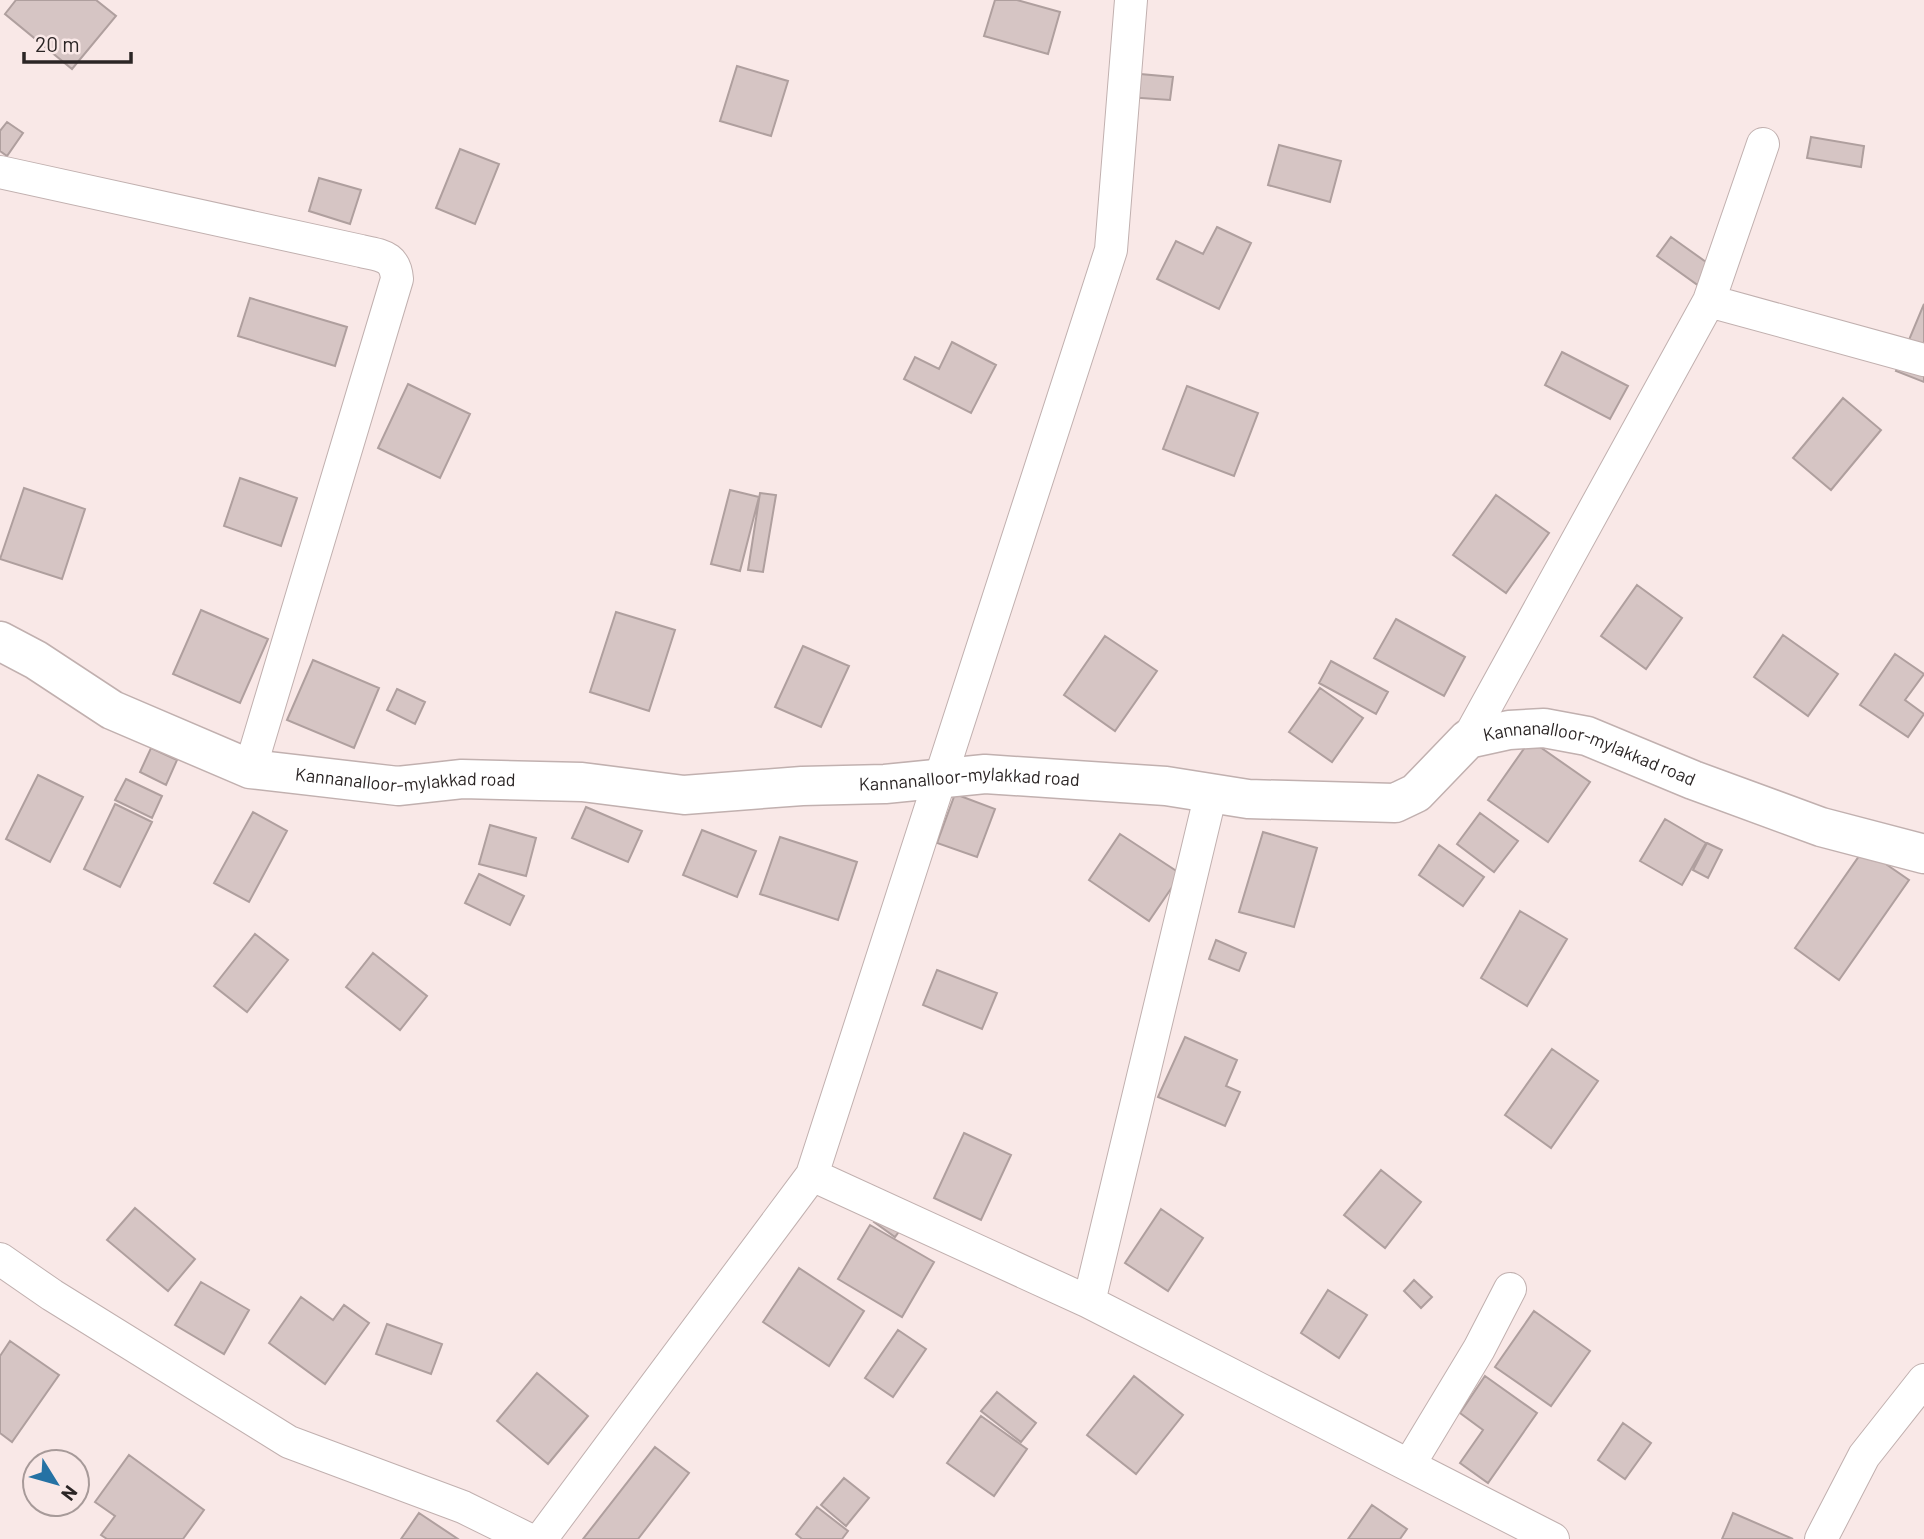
<svg xmlns="http://www.w3.org/2000/svg" width="1924" height="1539" viewBox="0 0 1924 1539" font-family="Barlow,sans-serif">
	<style>
		.building { fill: #d6c5c4; stroke: #af9f9e; stroke-width: 2 }
		.lines { fill: none; stroke-linecap: round; stroke-linejoin: round }
		.street-casing { stroke: #c1b0af; stroke-width: 34 }
		.secondary-casing { stroke: #c1b0af; stroke-width: 41 }
		.street { stroke: #fff; stroke-width: 32 }
		.secondary { stroke: #fff; stroke-width: 38 }
		.labels { text-anchor: middle; stroke-width: 5; stroke-linejoin: round; paint-order: stroke }
		.street-label { font-size: 18px; fill: #2b2525; stroke: #f9e8e7 }
	</style>
	<rect width="100%" height="100%" fill="#f9e8e7"/>
	<!-- building -->
	<path class="building" d="M 16,0 L 96,0 L 116,16 L 72,69 L 5,14 Z
		M 995,0 L 1017,0 L 1060,12 L 1048,54 L 984,36 Z
		M 737,66 L 788,81 L 771,136 L 720,121 Z
		M 1129,73 L 1173,77 L 1170,100 L 1127,97 Z
		M 7,122 L 23,133 L 7,156 L 0,151 L 0,131 Z
		M 1811,137 L 1864,146 L 1861,167 L 1807,158 Z
		M 1279,145 L 1341,161 L 1330,202 L 1268,185 Z
		M 460,149 L 499,164 L 475,224 L 436,208 Z
		M 319,178 L 361,190 L 350,224 L 309,211 Z
		M 1217,227 L 1251,243 L 1219,309 L 1157,279 L 1176,241 L 1203,254 Z
		M 1671,237 L 1713,267 L 1699,286 L 1657,256 Z
		M 250,298 L 347,327 L 335,366 L 238,336 Z
		M 1924,304 L 1924,382 L 1896,371 Z
		M 952,342 L 996,365 L 971,413 L 904,379 L 915,357 L 939,369 Z
		M 1562,352 L 1628,386 L 1610,419 L 1545,385 Z
		M 408,384 L 470,414 L 440,478 L 378,448 Z
		M 1187,386 L 1258,413 L 1234,476 L 1163,449 Z
		M 1843,398 L 1881,430 L 1831,490 L 1793,458 Z
		M 240,478 L 297,498 L 281,546 L 224,526 Z
		M 24,488 L 85,509 L 62,579 L 0,559 Z
		M 730,490 L 759,497 L 740,571 L 711,564 Z
		M 760,493 L 776,495 L 763,572 L 748,570 Z
		M 1496,495 L 1549,533 L 1506,593 L 1453,555 Z
		M 1637,585 L 1682,618 L 1646,669 L 1601,636 Z
		M 201,610 L 268,639 L 240,703 L 173,674 Z
		M 616,612 L 675,630 L 649,711 L 590,692 Z
		M 1396,619 L 1465,657 L 1444,696 L 1374,658 Z
		M 1783,635 L 1838,674 L 1808,716 L 1754,677 Z
		M 1105,636 L 1157,671 L 1115,731 L 1064,695 Z
		M 803,646 L 849,666 L 821,727 L 775,707 Z
		M 1895,654 L 1924,674 L 1905,700 L 1924,714 L 1908,737 L 1860,705 Z
		M 313,660 L 379,688 L 354,748 L 287,720 Z
		M 1331,661 L 1388,692 L 1376,714 L 1319,683 Z
		M 1320,688 L 1363,718 L 1332,762 L 1289,732 Z
		M 397,689 L 425,702 L 415,724 L 387,710 Z
		M 1530,740 L 1590,782 L 1548,842 L 1488,800 Z
		M 151,748 L 177,760 L 166,785 L 140,772 Z
		M 38,775 L 83,797 L 50,862 L 6,839 Z
		M 126,779 L 162,796 L 152,818 L 115,800 Z
		M 955,794 L 995,809 L 977,857 L 937,843 Z
		M 115,804 L 152,822 L 120,887 L 84,869 Z
		M 586,807 L 642,831 L 628,862 L 572,838 Z
		M 253,812 L 287,831 L 249,902 L 214,883 Z
		M 1480,813 L 1518,841 L 1494,872 L 1457,844 Z
		M 1665,819 L 1706,843 L 1682,885 L 1640,861 Z
		M 490,825 L 536,838 L 526,876 L 479,864 Z
		M 702,830 L 756,851 L 737,897 L 683,875 Z
		M 1263,832 L 1317,848 L 1294,927 L 1239,912 Z
		M 1120,834 L 1181,874 L 1149,921 L 1089,880 Z
		M 780,837 L 857,862 L 838,920 L 760,894 Z
		M 1707,843 L 1722,850 L 1708,878 L 1693,870 Z
		M 1439,845 L 1484,877 L 1463,906 L 1419,875 Z
		M 1864,849 L 1909,880 L 1839,980 L 1795,948 Z
		M 479,874 L 524,896 L 510,925 L 465,903 Z
		M 1520,911 L 1567,939 L 1527,1006 L 1481,978 Z
		M 255,934 L 288,960 L 247,1012 L 214,986 Z
		M 1216,940 L 1246,953 L 1239,971 L 1209,959 Z
		M 373,953 L 427,996 L 400,1030 L 346,987 Z
		M 937,970 L 997,993 L 982,1029 L 923,1005 Z
		M 1185,1037 L 1237,1060 L 1226,1086 L 1240,1092 L 1225,1126 L 1158,1097 Z
		M 1552,1049 L 1598,1081 L 1551,1148 L 1505,1115 Z
		M 964,1133 L 1011,1155 L 981,1220 L 934,1198 Z
		M 1381,1170 L 1421,1202 L 1385,1248 L 1344,1215 Z
		M 135,1208 L 195,1259 L 168,1291 L 107,1240 Z
		M 1161,1209 L 1203,1238 L 1168,1291 L 1125,1263 Z
		M 882,1210 L 903,1226 L 895,1237 L 874,1222 Z
		M 870,1225 L 934,1262 L 902,1317 L 838,1279 Z
		M 799,1268 L 864,1311 L 829,1366 L 763,1322 Z
		M 1414,1280 L 1432,1297 L 1421,1308 L 1404,1291 Z
		M 201,1282 L 249,1310 L 224,1354 L 175,1325 Z
		M 1328,1290 L 1367,1315 L 1339,1358 L 1301,1333 Z
		M 301,1297 L 333,1320 L 344,1305 L 369,1323 L 325,1384 L 269,1343 Z
		M 1534,1311 L 1590,1351 L 1551,1406 L 1495,1367 Z
		M 387,1324 L 442,1344 L 431,1374 L 376,1354 Z
		M 898,1330 L 926,1349 L 893,1397 L 865,1378 Z
		M 10,1341 L 59,1375 L 12,1442 L 0,1433 L 0,1356 Z
		M 537,1373 L 588,1416 L 548,1464 L 497,1421 Z
		M 1134,1376 L 1183,1415 L 1136,1474 L 1087,1435 Z
		M 1485,1376 L 1537,1413 L 1488,1483 L 1460,1463 L 1483,1430 L 1460,1413 Z
		M 997,1392 L 1036,1423 L 1021,1442 L 981,1411 Z
		M 981,1416 L 1027,1449 L 994,1496 L 947,1463 Z
		M 1623,1423 L 1651,1443 L 1625,1479 L 1598,1460 Z
		M 655,1447 L 689,1473 L 638,1539 L 583,1539 Z
		M 129,1455 L 204,1510 L 183,1539 L 107,1539 L 101,1535 L 115,1516 L 95,1502 Z
		M 844,1478 L 869,1498 L 846,1526 L 821,1505 Z
		M 1372,1505 L 1407,1529 L 1400,1539 L 1348,1539 Z
		M 817,1507 L 848,1531 L 842,1539 L 802,1539 L 796,1534 Z
		M 419,1513 L 458,1539 L 401,1539 Z
		M 1733,1513 L 1793,1539 L 1722,1539 Z"/>
	<g class="lines">
		<defs>
			<path id="street" d="M 0,172 L 361,251 C 381,256 395,255 397,279 L 250,769
				M 1709,301 L 1924,360
				M 1468,739 L 1709,301 L 1763,144
				M 812,1175 L 1089,1302 L 1553,1539
				M 0,1259 L 52,1295 L 289,1442 L 463,1507 L 528,1539
				M 1089,1302 L 1211,793
				M 1409,1465 L 1479,1349 L 1510,1289
				M 541,1539 L 812,1175 L 1111,250 L 1131,0
				M 1821,1539 L 1864,1456 L 1924,1380"/>
			<g id="secondary">
				<path id="s1" d="M 0,641 L 36,660 L 112,710 L 250,769 L 398,786 L 462,779 L 582,782 L 684,795 L 802,786 L 885,784 L 985,774 L 1166,786 L 1248,799 L 1395,803 L 1416,793 L 1468,739 L 1509,730 L 1544,728 L 1587,736 L 1693,780 L 1821,827 L 1924,854"/>
			</g>
		</defs>
		<!-- street casing -->
		<use href="#street" class="street-casing"/>
		<!-- secondary casing -->
		<use href="#secondary" class="secondary-casing"/>
		<!-- street -->
		<use href="#street" class="street"/>
		<!-- secondary -->
		<use href="#secondary" class="secondary"/>
	</g>
	<g class="labels">
		<!-- street labels -->
		<g class="street-label">
			<text dy="6" stroke="none"><textPath href="#s1" startOffset="1656">Kannanalloor-mylakkad road</textPath></text>
			<text dy="6" stroke="none"><textPath href="#s1" startOffset="438">Kannanalloor-mylakkad road</textPath></text>
			<text dy="6" stroke="none"><textPath href="#s1" startOffset="1004">Kannanalloor-mylakkad road</textPath></text>
		</g>
	</g>
	<!-- north arrow -->
	<g transform="translate(56 1483) rotate(127)"><circle r="33" fill="#f9e8e7" stroke="#a79a99" stroke-width="2"/>
	<path d="M0-5L12 26L0 18L-12 26Z" fill="#2572a4"/>
	<text y="-10" font-size="19" font-weight="bold" text-anchor="middle" fill="#2b2525">N</text>
	</g>
	<!-- scale -->
	<path d="M24 52v10h107v-10" fill="none" stroke="#2b2525" stroke-width="3.5"/>
	<text x="35" y="52" font-size="21" fill="#2b2525" stroke="#f9e8e7" stroke-width="5" paint-order="stroke">20 m</text>
</svg>
